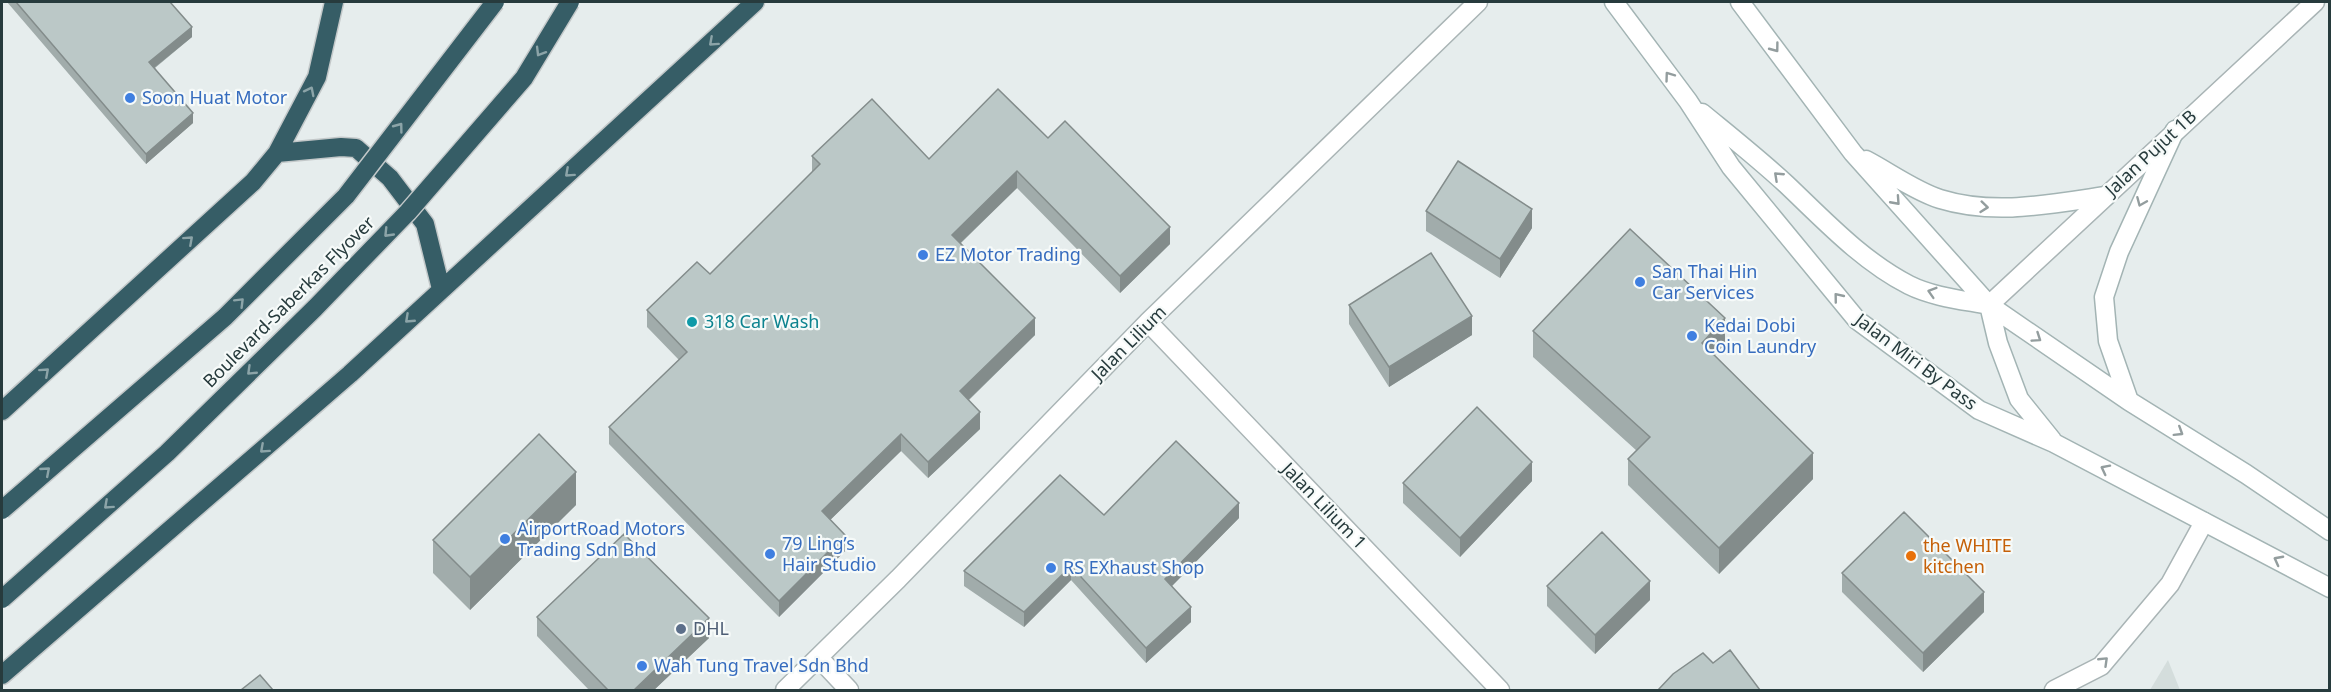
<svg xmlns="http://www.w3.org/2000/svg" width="2331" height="692" viewBox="0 0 2331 692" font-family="'Noto Sans',sans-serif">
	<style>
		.built { fill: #d4dddc }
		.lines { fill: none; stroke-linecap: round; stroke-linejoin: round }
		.street-casing { stroke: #a9b4b5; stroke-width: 21 }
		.secondary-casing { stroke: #a3b4b4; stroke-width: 21 }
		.highway-casing { stroke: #c3c8c9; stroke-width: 21 }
		.street { stroke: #fff; stroke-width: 18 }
		.secondary { stroke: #fff; stroke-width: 18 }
		.highway { stroke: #365d66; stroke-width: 18 }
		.highway-bridge-casing { stroke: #c3c8c9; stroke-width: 21; stroke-linecap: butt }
		.highway-bridge { stroke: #365d66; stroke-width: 18 }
		.wall { fill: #a1acab }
		.shaded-wall { fill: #838c8b }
		.building { fill: #bbc8c7; stroke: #838c8b; stroke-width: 1.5 }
		.oneway { stroke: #8ca4a8 }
		.oneway2 { stroke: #939d9e }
		.shop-dot { fill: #3f7fe0; stroke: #f6faf9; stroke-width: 2 }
		.culture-dot { fill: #0f9aa8; stroke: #f6faf9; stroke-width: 2 }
		.food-dot { fill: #e8710a; stroke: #f6faf9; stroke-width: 2 }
		.service-dot { fill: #5c6f8a; stroke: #f6faf9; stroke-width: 2 }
		.labels { text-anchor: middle; stroke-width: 4.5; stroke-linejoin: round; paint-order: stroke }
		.shop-label { font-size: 18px; fill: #366cbe; stroke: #f6faf9; text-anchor: start }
		.street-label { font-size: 18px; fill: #273b3d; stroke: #f6faf9 }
		.culture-label { font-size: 18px; fill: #0d838f; stroke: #f6faf9; text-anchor: start }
		.food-label { font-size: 18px; fill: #c56008; stroke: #f6faf9; text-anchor: start }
		.service-label { font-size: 18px; fill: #4e5e75; stroke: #f6faf9; text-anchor: start }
	</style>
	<rect width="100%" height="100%" fill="#e6eded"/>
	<!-- built -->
	<path class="built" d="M 2168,660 L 2180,690 L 2150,690 Z"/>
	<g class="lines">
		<defs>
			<path id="street" d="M 1989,305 L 2315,2
				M 1148,322 L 1500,690
				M 819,658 L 849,690
				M 785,690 L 898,579 L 1148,322 L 1478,2
				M 2054,690 L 2101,666 L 2170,584 L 2204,522"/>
			<path id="secondary" d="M 1614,2 L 1688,101 L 1731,167 L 1857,320 L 1979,410 L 2054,443 L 2330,588
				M 1740,2 L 1853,153 L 1989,305 L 2129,401 L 2246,474 L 2330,531
				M 1702,113 C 1730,136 1759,159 1786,184 C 1824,220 1862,261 1909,285 C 1933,297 1963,300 1989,305
				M 1866,160 C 1889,172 1915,191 1940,199 C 1995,216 2050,204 2106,196
				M 1989,305 L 1998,343 L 2019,399 L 2052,440
				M 2129,401 L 2108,341 L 2104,297 L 2119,252 L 2175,130"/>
			<path id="highway" d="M 277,153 L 341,147 L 356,148 L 390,178 L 425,224 L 441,289
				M 2,411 L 253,182 L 277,153 L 317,77 L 334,2
				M 2,675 L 350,374 L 755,2"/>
		</defs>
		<!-- street casing -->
		<use href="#street" class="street-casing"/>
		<!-- secondary casing -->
		<use href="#secondary" class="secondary-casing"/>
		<!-- highway casing -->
		<use href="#highway" class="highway-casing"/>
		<!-- street -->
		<use href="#street" class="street"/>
		<!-- secondary -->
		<use href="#secondary" class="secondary"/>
		<!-- highway -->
		<use href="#highway" class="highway"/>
		<defs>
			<path id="highway-bridge" d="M 2,510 L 225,317 L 346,196 L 495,2
				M 2,599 L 167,453 L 315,308 L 408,212 L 524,78 L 570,2"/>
		</defs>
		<!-- highway-bridge casing -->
		<use href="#highway-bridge" class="highway-bridge-casing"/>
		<!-- highway-bridge -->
		<use href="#highway-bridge" class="highway-bridge"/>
	</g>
	<!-- wall -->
	<path class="wall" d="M 7,2 L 170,2 L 192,37 L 155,68 L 193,123 L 146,164 Z
		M 1048,138 L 1170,244 L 1120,293 L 1017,188 L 961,243 L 1035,335 L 969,400 L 980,429 L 928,478 L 901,451 L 830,520 L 845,551 L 779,617 L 609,444 L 609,427 L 679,360 L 647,327 L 647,310 L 710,274 L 812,172 L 812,156 L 929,159 Z
		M 1426,211 L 1532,228 L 1500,278 L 1426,231 Z
		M 1349,305 L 1472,335 L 1389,387 L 1349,324 Z
		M 1533,331 L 1725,344 L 1714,355 L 1813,479 L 1719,574 L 1628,485 L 1628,459 L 1637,451 L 1533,357 Z
		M 1532,481 L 1460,557 L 1403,503 L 1403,483 Z
		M 576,505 L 470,610 L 433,573 L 433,540 Z
		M 1104,515 L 1239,518 L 1172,586 L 1191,622 L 1146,663 L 1071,580 L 1024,627 L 964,586 L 964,571 Z
		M 1842,573 L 1984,612 L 1923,672 L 1842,592 Z
		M 1547,586 L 1650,600 L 1595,654 L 1547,606 Z
		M 537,617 L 709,638 L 654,690 L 589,690 L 537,636 Z"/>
	<!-- shaded-wall -->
	<path class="shaded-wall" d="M 192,27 L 192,37 L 149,72 L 149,62 Z
		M 193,113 L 193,123 L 146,164 L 146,154 Z
		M 1017,171 L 1017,188 L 952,251 L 952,235 Z
		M 1532,209 L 1532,228 L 1500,278 L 1500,259 Z
		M 1170,227 L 1170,244 L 1120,293 L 1120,276 Z
		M 1472,316 L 1472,335 L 1389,387 L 1389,367 Z
		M 1035,318 L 1035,335 L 960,408 L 960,391 Z
		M 1725,318 L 1725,344 L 1702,369 L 1702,343 Z
		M 980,412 L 980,429 L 928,478 L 928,462 Z
		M 901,434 L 901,451 L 822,528 L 822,511 Z
		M 1813,453 L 1813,479 L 1719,574 L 1719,548 Z
		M 1532,462 L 1532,481 L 1460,557 L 1460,538 Z
		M 576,472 L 576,505 L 470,610 L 470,577 Z
		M 1239,503 L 1239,518 L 1165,593 L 1165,579 Z
		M 845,535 L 845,551 L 779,617 L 779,601 Z
		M 1071,566 L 1071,580 L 1024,627 L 1024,612 Z
		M 1650,581 L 1650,600 L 1595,654 L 1595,635 Z
		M 1984,592 L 1984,612 L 1923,672 L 1923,653 Z
		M 1191,607 L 1191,622 L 1146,663 L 1146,648 Z
		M 709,618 L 709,638 L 654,690 L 634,690 Z"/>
	<!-- building -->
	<path class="building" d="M 16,2 L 170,2 L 192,27 L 149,62 L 193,113 L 146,154 Z
		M 998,89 L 1048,138 L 1065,121 L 1170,227 L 1120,276 L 1017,171 L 952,235 L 1035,318 L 960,391 L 980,412 L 928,462 L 901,434 L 822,511 L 845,535 L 779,601 L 609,427 L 687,352 L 647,310 L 697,262 L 710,274 L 820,164 L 812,156 L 872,99 L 929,159 Z
		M 1458,161 L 1532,209 L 1500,259 L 1426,211 Z
		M 1630,229 L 1725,318 L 1702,343 L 1813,453 L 1719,548 L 1628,459 L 1650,437 L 1533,331 Z
		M 1431,253 L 1472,316 L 1389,367 L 1349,305 Z
		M 1477,407 L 1532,462 L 1460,538 L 1403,483 Z
		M 539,434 L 576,472 L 470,577 L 433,540 Z
		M 1176,441 L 1239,503 L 1165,579 L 1191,607 L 1146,648 L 1071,566 L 1024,612 L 964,571 L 1060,475 L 1104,515 Z
		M 1904,512 L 1984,592 L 1923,653 L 1842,573 Z
		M 1602,532 L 1650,581 L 1595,635 L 1547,586 Z
		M 624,534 L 709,618 L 634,690 L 608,690 L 537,617 Z
		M 1730,650 L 1760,690 L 1658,690 L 1673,674 L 1703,653 L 1713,663 Z
		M 260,675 L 273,690 L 241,690 Z"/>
	<!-- one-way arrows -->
	<defs><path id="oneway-chevron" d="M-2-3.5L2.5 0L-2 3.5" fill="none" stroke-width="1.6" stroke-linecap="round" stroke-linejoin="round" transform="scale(1.5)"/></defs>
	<g class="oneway">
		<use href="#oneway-chevron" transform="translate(713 42) rotate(138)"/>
		<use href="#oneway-chevron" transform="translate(540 52) rotate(121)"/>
		<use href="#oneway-chevron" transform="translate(310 91) rotate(-63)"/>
		<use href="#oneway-chevron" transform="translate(399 127) rotate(-53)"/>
		<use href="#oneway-chevron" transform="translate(569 173) rotate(138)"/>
		<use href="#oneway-chevron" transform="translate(388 233) rotate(134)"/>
		<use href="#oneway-chevron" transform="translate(189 240) rotate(-42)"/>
		<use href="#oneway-chevron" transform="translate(240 302) rotate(-45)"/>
		<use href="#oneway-chevron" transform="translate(409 319) rotate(137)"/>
		<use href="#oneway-chevron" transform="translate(251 371) rotate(136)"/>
		<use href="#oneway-chevron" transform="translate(45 372) rotate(-42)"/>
		<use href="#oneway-chevron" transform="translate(264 449) rotate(138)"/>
		<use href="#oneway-chevron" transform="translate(46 471) rotate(-41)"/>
		<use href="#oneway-chevron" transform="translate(108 505) rotate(138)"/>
	</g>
	<g class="oneway2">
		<use href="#oneway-chevron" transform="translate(1775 48) rotate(53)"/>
		<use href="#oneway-chevron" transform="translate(1669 76) rotate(-126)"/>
		<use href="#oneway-chevron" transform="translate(1778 176) rotate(-137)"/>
		<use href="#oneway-chevron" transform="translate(1896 201) rotate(48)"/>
		<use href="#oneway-chevron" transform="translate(2141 202) rotate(113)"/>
		<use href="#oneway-chevron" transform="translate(1984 207) rotate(6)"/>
		<use href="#oneway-chevron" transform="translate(1932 292) rotate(-163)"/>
		<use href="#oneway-chevron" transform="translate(1838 297) rotate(-129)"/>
		<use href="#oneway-chevron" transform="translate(2037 338) rotate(34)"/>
		<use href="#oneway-chevron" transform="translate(2179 432) rotate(32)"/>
		<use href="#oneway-chevron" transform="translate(2105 469) rotate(-153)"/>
		<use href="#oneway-chevron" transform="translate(2278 560) rotate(-152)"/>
		<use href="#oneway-chevron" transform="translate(2104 661) rotate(-44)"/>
	</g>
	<!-- markers -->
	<g class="shop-dot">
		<circle cx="130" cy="98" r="6"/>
		<circle cx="923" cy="255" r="6"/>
		<circle cx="1640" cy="282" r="6"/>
		<circle cx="1692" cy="336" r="6"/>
		<circle cx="505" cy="539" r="6"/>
		<circle cx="770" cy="554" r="6"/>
		<circle cx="1051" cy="568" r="6"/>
		<circle cx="642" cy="666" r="6"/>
	</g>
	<circle class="culture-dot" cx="692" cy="322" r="6"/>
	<circle class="food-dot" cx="1911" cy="556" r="6"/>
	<circle class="service-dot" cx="681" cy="629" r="6"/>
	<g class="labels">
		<!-- shop labels -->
		<g class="shop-label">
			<text x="142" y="104">Soon Huat Motor</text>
			<text x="935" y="261">EZ Motor Trading</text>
			<text x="1652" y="278">San Thai Hin<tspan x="1652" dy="21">Car Services</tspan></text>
			<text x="1704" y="332">Kedai Dobi<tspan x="1704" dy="21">Coin Laundry</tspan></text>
			<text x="517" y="535">AirportRoad Motors<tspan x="517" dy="21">Trading Sdn Bhd</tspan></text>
			<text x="782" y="550">79 Ling’s<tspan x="782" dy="21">Hair Studio</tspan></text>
			<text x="1063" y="574">RS EXhaust Shop</text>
			<text x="654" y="672">Wah Tung Travel Sdn Bhd</text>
		</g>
		<!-- street labels -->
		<g class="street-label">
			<text transform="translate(2151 153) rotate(-43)" y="6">Jalan Pujut 1B</text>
			<text transform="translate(289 302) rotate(-45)" y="6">Boulevard-Saberkas Flyover</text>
			<text transform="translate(1129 343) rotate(-45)" y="6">Jalan Lilium</text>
			<text transform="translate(1916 362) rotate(37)" y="6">Jalan Miri By Pass</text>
			<text transform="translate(1324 506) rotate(46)" y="6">Jalan Lilium 1</text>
		</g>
		<!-- culture labels -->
		<g class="culture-label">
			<text x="704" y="328">318 Car Wash</text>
		</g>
		<!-- food labels -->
		<g class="food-label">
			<text x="1923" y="552">the WHITE<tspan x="1923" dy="21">kitchen</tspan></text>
		</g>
		<!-- service labels -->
		<g class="service-label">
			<text x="693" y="635">DHL</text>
		</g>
	</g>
	<!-- border -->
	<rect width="2331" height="692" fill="none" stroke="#273b3d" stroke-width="6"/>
</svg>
